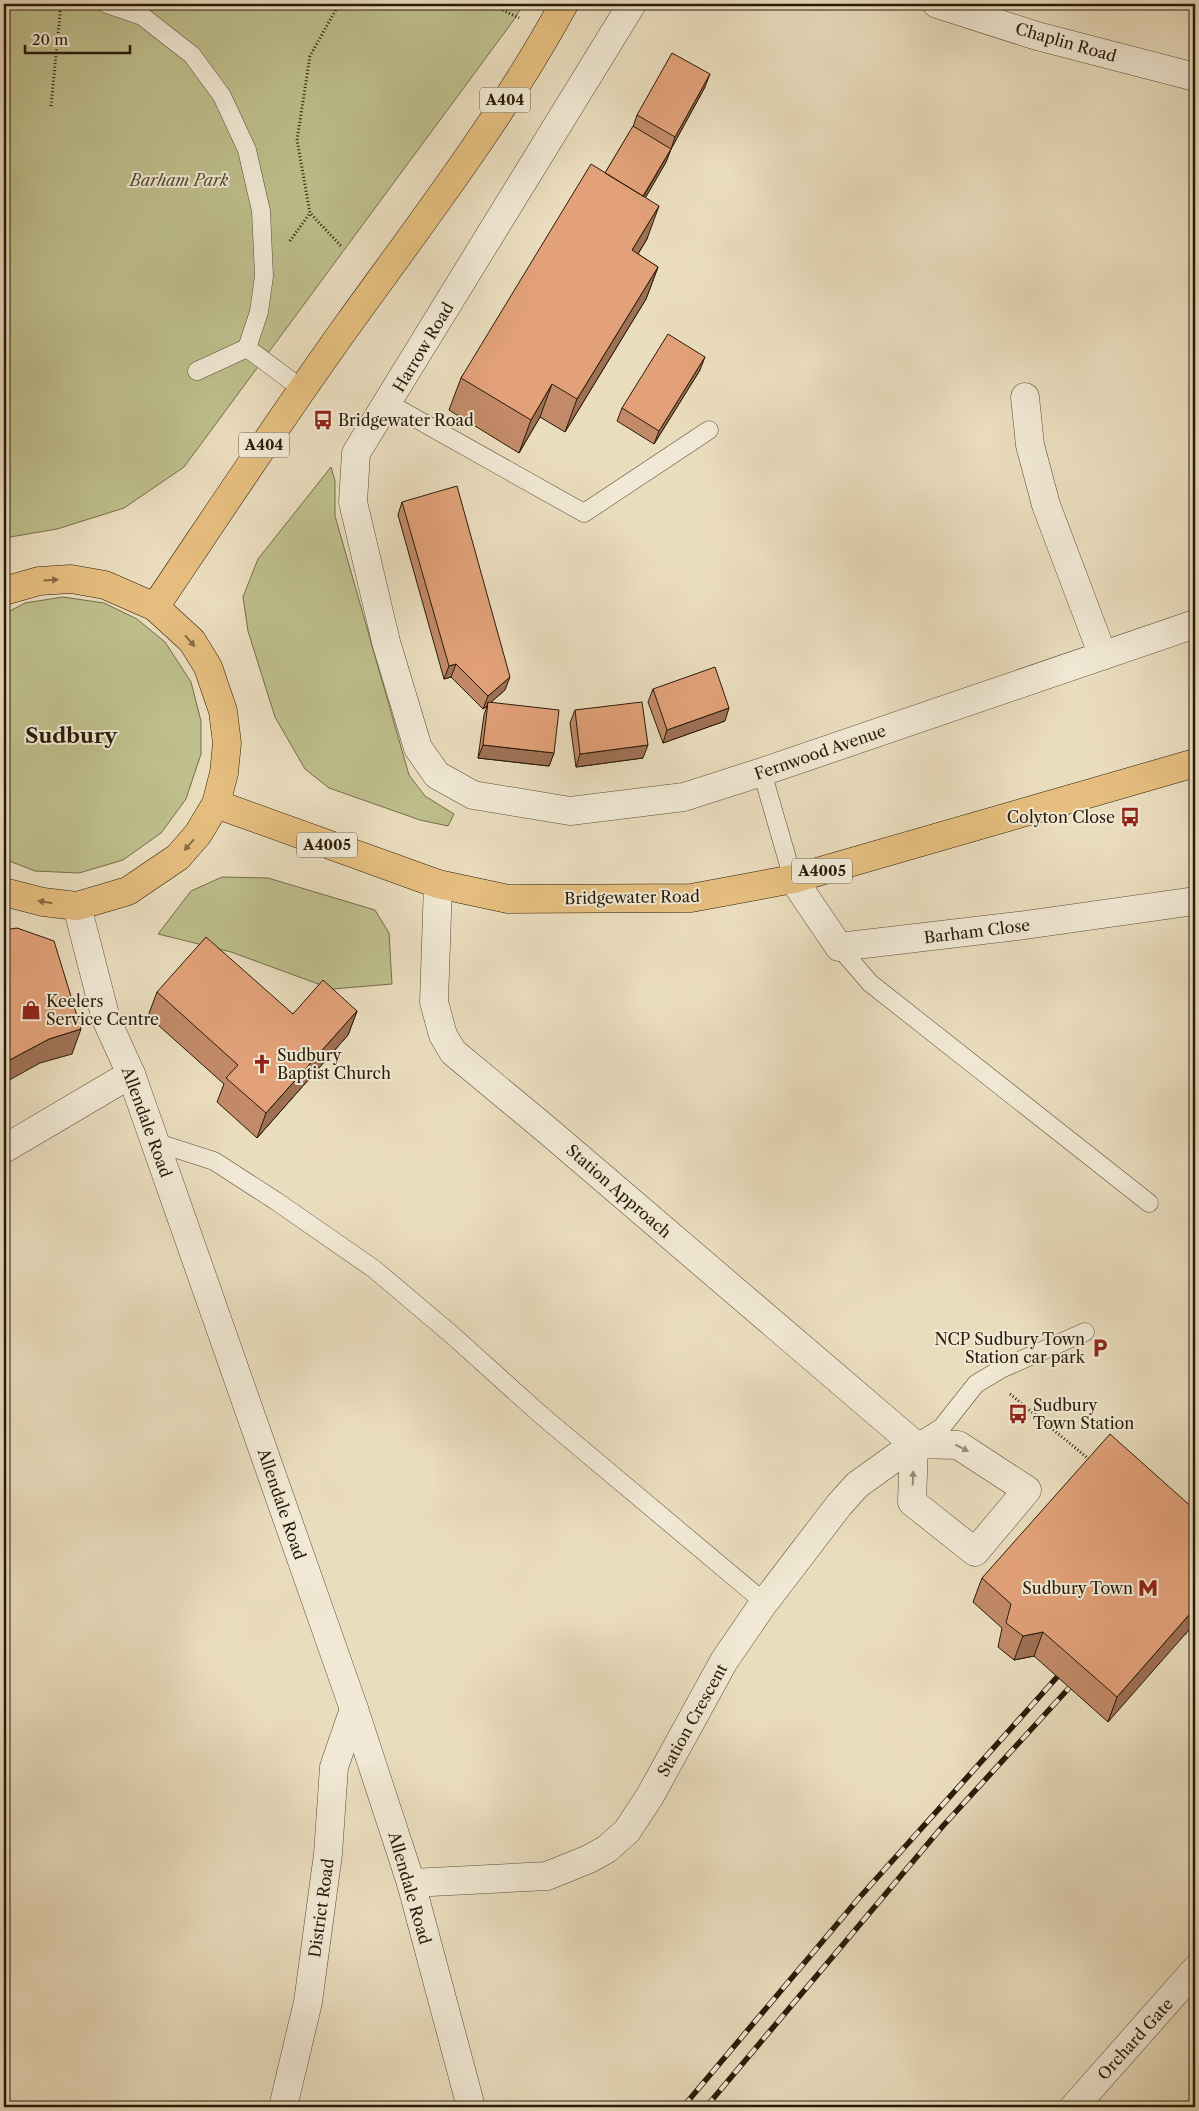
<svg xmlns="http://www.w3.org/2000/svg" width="1199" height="2111" viewBox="0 0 1199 2111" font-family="'Libre Caslon Text',serif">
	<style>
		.green { fill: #bebf8c; stroke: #736d4a }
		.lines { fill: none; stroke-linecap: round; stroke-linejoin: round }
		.service-casing { stroke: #584c36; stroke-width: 19 }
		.minor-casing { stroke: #584c36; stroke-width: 29 }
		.tertiary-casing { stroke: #584c36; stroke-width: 29 }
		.primary-casing { stroke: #281b08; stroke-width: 29 }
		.path { stroke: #281b08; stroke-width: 3; stroke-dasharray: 1 2.5; stroke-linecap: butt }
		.service { stroke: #f1e9d5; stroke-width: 18 }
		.minor { stroke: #f1e9d5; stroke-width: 28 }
		.tertiary { stroke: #f1e9d5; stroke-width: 28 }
		.primary { stroke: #e5be7f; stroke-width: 28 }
		.rail-casing { stroke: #281b08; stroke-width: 5.5 }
		.rail { stroke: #f1e9d5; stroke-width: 4; stroke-dasharray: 11; stroke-linecap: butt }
		.wall { fill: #c28a68; stroke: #281b08 }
		.shaded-wall { fill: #9e7155; stroke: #281b08 }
		.building { fill: #e2a179; stroke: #281b08 }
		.oneway { fill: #866c44 }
		.oneway2 { fill: #978c79 }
		.labels { text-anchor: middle; stroke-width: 4; stroke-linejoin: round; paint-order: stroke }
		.shield { fill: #f1e9d5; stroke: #645946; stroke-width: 1 }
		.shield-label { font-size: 15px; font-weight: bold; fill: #281b08 }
		.street-label { font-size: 16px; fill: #281b08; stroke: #f1e9d5 }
		.park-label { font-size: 16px; font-style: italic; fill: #554c30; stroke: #f1e9d5 }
		.poi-label { font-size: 16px; fill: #281b08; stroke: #f1e9d5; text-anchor: start }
		.district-label { font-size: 21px; font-weight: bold; fill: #281b08; stroke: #f1e9d5 }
	</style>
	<rect width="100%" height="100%" fill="#eaddbe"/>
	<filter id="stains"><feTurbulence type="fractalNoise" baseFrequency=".004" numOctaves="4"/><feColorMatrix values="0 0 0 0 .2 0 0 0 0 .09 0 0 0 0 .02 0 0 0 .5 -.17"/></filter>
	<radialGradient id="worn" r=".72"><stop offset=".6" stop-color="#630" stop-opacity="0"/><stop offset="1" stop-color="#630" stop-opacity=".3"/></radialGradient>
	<!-- green -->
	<path class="green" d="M 4,4 L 523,4 L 516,17 L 184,467 L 124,508 L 57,529 L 4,538 Z
		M 331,467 L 335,481 L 335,516 L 409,775 L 425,796 L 454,814 L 448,826 L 420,820 L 329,788 L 305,769 L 275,717 L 248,631 L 243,597 L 258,559 Z
		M 63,597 L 104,603 L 137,619 L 165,642 L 191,682 L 201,721 L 201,754 L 186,799 L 161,833 L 123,860 L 79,873 L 35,871 L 4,859 L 4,614 L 25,603 Z
		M 222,877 L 268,878 L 375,910 L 389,933 L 392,984 L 332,989 L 231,952 L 158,934 L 191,891 Z"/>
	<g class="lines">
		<defs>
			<path id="service" d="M 107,4 L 142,16 L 192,55 L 222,96 L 247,150 L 261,211 L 264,276 L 259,312 L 247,348 L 302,389
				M 197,371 L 247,348
				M 388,403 L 584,513 L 709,430
				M 762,772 L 793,879
				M 839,947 L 870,983 L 1149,1203
				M 155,1142 L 214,1161 L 276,1201 L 374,1269 L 451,1334 L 541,1415 L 764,1602
				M 917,1443 L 942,1427 L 976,1384 L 1001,1369 L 1085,1332"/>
			<path id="minor" d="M 632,4 L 356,453 L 353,502 L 386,642 L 418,748 L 437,775 L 473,795 L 570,811 L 684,797 L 762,772 L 1195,624
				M 937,4 L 1037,36 L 1195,77
				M 1025,397 L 1030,445 L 1046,505 L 1103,656
				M 793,879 L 839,947 L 1018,926 L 1195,901
				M 438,884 L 434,1002 L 443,1035 L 453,1052 L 547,1130 L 914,1444 L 958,1445 L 1027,1490 L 975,1552 L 912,1502 L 914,1444
				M 4,1149 L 131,1074
				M 411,1883 L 547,1876 L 589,1859 L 607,1849 L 627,1831 L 650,1796 L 724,1661 L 761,1607 L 839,1505 L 857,1485 L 914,1444
				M 283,2107 L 308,2002 L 328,1854 L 334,1767 L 354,1709
				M 1074,2107 L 1195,1970"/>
			<path id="tertiary" d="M 77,906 L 106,1019 L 131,1074 L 354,1709 L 411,1883 L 471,2107"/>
			<path id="primary" d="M 4,591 L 39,581 L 71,579 L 105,585 L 155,607 L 192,641 L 208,667 L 223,711 L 227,743 L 224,773 L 216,804 L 198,834 L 178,857 L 128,891 L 77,906 L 43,902 L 4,892
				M 155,607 C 219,512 282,416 349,323 C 424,219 503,116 564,4
				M 216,804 L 438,884 L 508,899 L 691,898 L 793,879 L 1195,763"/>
		</defs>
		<!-- service casing -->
		<use href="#service" class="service-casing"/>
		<!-- minor casing -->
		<use href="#minor" class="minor-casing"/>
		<!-- tertiary casing -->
		<use href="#tertiary" class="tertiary-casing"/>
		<!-- primary casing -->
		<use href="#primary" class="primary-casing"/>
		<!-- path -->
		<path class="path" d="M 339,4 L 310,56 L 297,140 L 310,213 L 341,246
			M 490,4 L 519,18
			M 51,106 L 61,4
			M 290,241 L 310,213
			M 1010,1394 L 1090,1460
			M 1183,1630 L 1186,1633 L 1195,1632"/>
		<!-- service -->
		<use href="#service" class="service"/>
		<!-- minor -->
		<use href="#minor" class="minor"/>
		<!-- tertiary -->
		<use href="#tertiary" class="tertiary"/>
		<!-- primary -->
		<use href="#primary" class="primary"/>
		<defs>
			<path id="rail" d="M 683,2107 L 859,1898 L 1067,1666
				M 706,2107 L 942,1827 L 1079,1677"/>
		</defs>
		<!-- rail casing -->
		<use href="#rail" class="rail-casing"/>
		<!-- rail -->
		<use href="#rail" class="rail"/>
	</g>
	<!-- wall -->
	<path class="wall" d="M 705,87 L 671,149 L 666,162 L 645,198 L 647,239 L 638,254 L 658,267 L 646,299 L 565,432 L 540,417 L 519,453 L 449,410 L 461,378 L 605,173 L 633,127 L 637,115 Z
		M 700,370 L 654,444 L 617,421 L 622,408 Z
		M 402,502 L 505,690 L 491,702 L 554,753 L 549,766 L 478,758 L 484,715 L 487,706 L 483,709 L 451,677 L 444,679 L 398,515 Z
		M 653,689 L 725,721 L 663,743 L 648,702 Z
		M 575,710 L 643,758 L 576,767 L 570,723 Z
		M 157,992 L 293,1014 L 357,1011 L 348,1035 L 257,1138 L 217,1102 L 224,1084 L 148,1016 Z
		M 1195,1510 L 1108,1722 L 1034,1656 L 1014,1660 L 998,1647 L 1002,1628 L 973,1602 L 982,1578 Z"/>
	<!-- shaded-wall -->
	<path class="shaded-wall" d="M 710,74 L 705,87 L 671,149 L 666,162 L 632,221 L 637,208 L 671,149 L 675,137 Z
		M 659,206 L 647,239 L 620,283 L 632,250 Z
		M 658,267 L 646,299 L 565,432 L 577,399 Z
		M 705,357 L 700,370 L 654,444 L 659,431 Z
		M 552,384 L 540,417 L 519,453 L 531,420 Z
		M 456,664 L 451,677 L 444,679 L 449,666 Z
		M 510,677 L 505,690 L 488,705 L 488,702 L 487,706 L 483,709 L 488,696 Z
		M 729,708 L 725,721 L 663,743 L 667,730 Z
		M 483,745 L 554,753 L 549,766 L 478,758 Z
		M 648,745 L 643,758 L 576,767 L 580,754 Z
		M 357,1011 L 348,1035 L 257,1138 L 266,1113 Z
		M 81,1029 L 72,1054 L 40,1063 L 4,1083 L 4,1063 L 49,1039 Z
		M 1195,1608 L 1195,1623 L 1108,1722 L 1117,1697 Z
		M 1043,1632 L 1034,1656 L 1014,1660 L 1023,1636 Z"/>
	<!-- building -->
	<path class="building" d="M 672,53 L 710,74 L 675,137 L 637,115 Z
		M 633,126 L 671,149 L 643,196 L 605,173 Z
		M 591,164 L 659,206 L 632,250 L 658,267 L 577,399 L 552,384 L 531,420 L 461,378 Z
		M 668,334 L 705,357 L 659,431 L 622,408 Z
		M 457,486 L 510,677 L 488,696 L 456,664 L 449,666 L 402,502 Z
		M 715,667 L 729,708 L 667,730 L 653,689 Z
		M 488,702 L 559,710 L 554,753 L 483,745 Z
		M 642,702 L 648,745 L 580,754 L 575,710 Z
		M 17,928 L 54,941 L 81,1029 L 49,1039 L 4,1063 L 4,930 Z
		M 206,937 L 293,1014 L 323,980 L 357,1011 L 266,1113 L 226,1078 L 238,1065 L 157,992 Z
		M 1110,1434 L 1195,1510 L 1195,1608 L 1117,1697 L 1043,1632 L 1023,1636 L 1006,1623 L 1011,1604 L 982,1578 Z"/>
	<!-- one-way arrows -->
	<defs><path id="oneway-solid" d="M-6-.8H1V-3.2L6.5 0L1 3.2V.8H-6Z" transform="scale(1.25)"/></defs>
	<g class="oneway">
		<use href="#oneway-solid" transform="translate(51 580) rotate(-3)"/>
		<use href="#oneway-solid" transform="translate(190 641) rotate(49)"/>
		<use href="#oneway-solid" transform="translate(189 845) rotate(131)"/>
		<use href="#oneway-solid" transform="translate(45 902) rotate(-171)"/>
	</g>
	<g class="oneway2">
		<use href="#oneway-solid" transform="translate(962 1448) rotate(27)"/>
		<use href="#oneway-solid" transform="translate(913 1478) rotate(-88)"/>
	</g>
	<!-- icons -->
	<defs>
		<symbol id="bus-bare" viewBox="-9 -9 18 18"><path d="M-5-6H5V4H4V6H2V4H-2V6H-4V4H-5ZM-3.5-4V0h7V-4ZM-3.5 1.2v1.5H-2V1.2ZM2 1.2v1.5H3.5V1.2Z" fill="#8f2418" stroke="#f1e9d5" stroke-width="2.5" paint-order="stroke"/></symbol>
		<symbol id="shop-bare" viewBox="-9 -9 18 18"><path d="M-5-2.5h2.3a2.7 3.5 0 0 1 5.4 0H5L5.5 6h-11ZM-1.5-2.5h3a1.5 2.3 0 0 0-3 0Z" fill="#8f2418" stroke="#f1e9d5" stroke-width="2.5" paint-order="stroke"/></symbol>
		<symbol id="church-bare" viewBox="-9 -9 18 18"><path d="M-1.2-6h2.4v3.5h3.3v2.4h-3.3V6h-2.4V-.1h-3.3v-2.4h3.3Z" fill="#8f2418" stroke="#f1e9d5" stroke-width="2.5" paint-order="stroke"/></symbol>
		<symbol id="parking-bare" viewBox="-9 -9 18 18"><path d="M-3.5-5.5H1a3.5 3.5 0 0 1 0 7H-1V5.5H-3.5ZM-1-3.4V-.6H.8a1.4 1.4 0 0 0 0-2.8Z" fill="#8f2418" stroke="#f1e9d5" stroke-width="2.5" paint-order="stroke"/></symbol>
		<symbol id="metro-bare" viewBox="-9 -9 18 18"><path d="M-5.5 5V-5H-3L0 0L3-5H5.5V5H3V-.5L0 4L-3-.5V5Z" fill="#8f2418" stroke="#f1e9d5" stroke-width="2.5" paint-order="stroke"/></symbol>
	</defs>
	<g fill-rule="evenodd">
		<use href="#bus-bare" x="309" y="406" width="28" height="28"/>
		<use href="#bus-bare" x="1116" y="803" width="28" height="28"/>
		<use href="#shop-bare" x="17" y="996" width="28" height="28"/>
		<use href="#church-bare" x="248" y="1050" width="28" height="28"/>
		<use href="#parking-bare" x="1086" y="1334" width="28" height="28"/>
		<use href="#bus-bare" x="1004" y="1400" width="28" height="28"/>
		<use href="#metro-bare" x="1134" y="1574" width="28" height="28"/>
	</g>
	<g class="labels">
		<!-- shield labels -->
		<g class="shield">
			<rect x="480" y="87.5" width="50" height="25" rx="4"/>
			<rect x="239" y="432.5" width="50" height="25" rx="4"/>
			<rect x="297" y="832.5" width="60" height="25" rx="4"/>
			<rect x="792" y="858.5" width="60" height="25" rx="4"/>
		</g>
		<g class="shield-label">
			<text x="505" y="105">A404</text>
			<text x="264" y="450">A404</text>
			<text x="327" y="850">A4005</text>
			<text x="822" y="876">A4005</text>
		</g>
		<!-- street labels -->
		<g class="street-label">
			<text transform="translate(1066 42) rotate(16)" y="6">Chaplin Road</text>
			<text transform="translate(423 347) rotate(-59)" y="6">Harrow Road</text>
			<text transform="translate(820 752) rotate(-19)" y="6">Fernwood Avenue</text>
			<text transform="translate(632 897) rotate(-1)" y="6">Bridgewater Road</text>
			<text transform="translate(977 931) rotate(-7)" y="6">Barham Close</text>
			<text transform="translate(147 1122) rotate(70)" y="6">Allendale Road</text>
			<text transform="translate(619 1191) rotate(41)" y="6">Station Approach</text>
			<text transform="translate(282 1504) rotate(71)" y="6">Allendale Road</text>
			<text transform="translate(692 1720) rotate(-61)" y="6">Station Crescent</text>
			<text transform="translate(410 1888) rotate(74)" y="6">Allendale Road</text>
			<text transform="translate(321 1908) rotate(-82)" y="6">District Road</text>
			<text transform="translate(1135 2039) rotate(-48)" y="6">Orchard Gate</text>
		</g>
		<!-- park labels -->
		<g class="park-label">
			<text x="179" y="186">Barham Park</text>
		</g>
		<!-- poi labels -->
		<g class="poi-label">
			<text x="338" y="426">Bridgewater Road</text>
			<text x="1115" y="823" text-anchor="end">Colyton Close</text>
			<text x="46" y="1007">Keelers<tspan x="46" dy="18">Service Centre</tspan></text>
			<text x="277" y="1061">Sudbury<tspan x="277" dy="18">Baptist Church</tspan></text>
			<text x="1085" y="1345" text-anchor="end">NCP Sudbury Town<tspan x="1085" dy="18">Station car park</tspan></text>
			<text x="1033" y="1411">Sudbury<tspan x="1033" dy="18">Town Station</tspan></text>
			<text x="1133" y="1594" text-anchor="end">Sudbury Town</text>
		</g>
		<!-- district labels -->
		<g class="district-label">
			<text x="71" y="743">Sudbury</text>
		</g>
	</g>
	<!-- margin -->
	<rect width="1199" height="2111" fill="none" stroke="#eaddbe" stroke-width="20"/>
	<rect x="5" y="5" width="1189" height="2101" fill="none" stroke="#281b08" stroke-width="2.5"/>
	<rect x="10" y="10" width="1179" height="2091" fill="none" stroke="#281b08"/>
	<!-- scale -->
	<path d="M25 45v8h105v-8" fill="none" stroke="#281b08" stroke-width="2.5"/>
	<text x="32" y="45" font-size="15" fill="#281b08" stroke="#f1e9d5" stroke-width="4" paint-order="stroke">20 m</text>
	<rect width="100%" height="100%" filter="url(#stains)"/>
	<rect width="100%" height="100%" fill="url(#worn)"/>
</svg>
